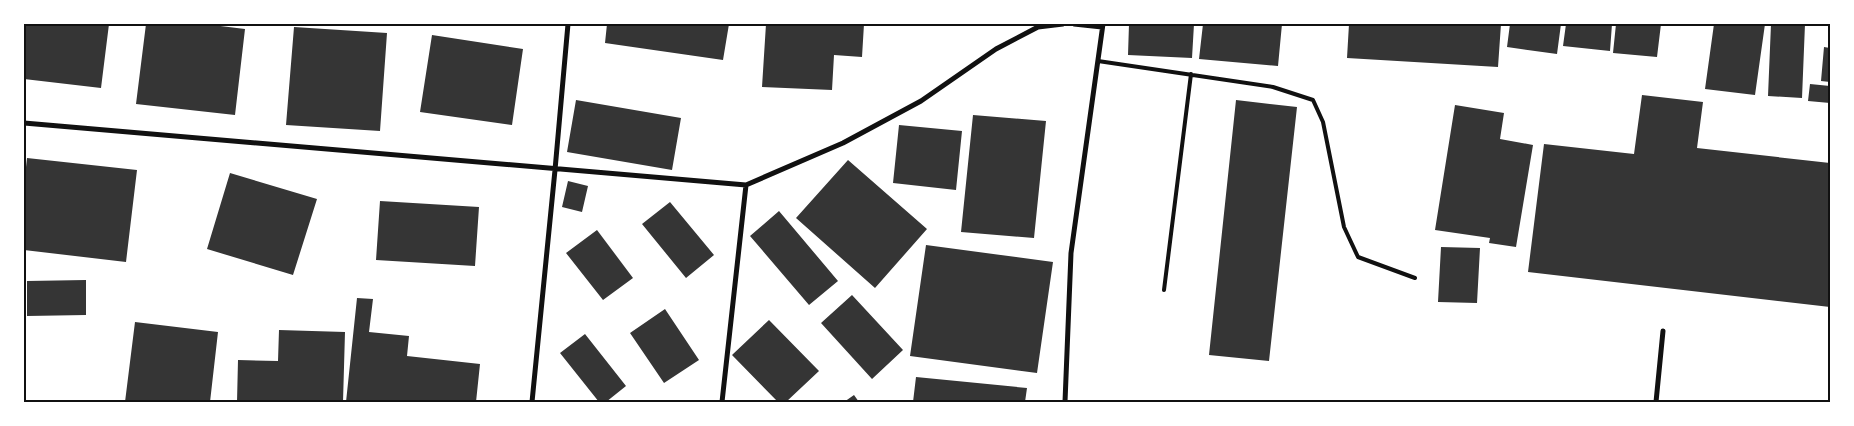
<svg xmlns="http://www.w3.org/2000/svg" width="1854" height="426" viewBox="0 0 1854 426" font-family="'Varela Round',sans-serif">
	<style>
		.building { fill: #353535 }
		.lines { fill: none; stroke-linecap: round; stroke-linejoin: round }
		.service { stroke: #111; stroke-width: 4 }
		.minor { stroke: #111; stroke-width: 5 }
		.neatline { fill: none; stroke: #111; stroke-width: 2 }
	</style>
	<rect width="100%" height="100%" fill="#fff"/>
	<!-- building -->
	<path class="building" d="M 24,24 L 109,24 L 101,88 L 24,79 Z
		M 146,24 L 204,24 L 245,29 L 235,115 L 136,104 Z
		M 607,24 L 729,24 L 723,60 L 605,43 Z
		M 766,24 L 864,24 L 862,57 L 834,55 L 832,90 L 762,87 Z
		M 1129,24 L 1194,24 L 1192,58 L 1128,55 Z
		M 1203,24 L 1282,24 L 1278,66 L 1199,59 Z
		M 1349,24 L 1501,24 L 1498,67 L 1347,58 Z
		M 1510,24 L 1561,24 L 1557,54 L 1507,47 Z
		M 1566,24 L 1612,24 L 1610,51 L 1563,46 Z
		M 1616,24 L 1661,24 L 1657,57 L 1613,53 Z
		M 1714,24 L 1765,24 L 1755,95 L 1705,89 Z
		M 1771,24 L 1805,24 L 1802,98 L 1768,96 Z
		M 294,27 L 387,33 L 380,131 L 286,125 Z
		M 432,35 L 523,49 L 512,125 L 420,112 Z
		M 1824,47 L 1830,48 L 1830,82 L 1821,81 Z
		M 1810,84 L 1830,86 L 1830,103 L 1808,101 Z
		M 1642,95 L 1703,102 L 1697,148 L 1830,163 L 1830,307 L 1528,272 L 1544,144 L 1634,154 Z
		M 576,100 L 681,118 L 672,170 L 567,152 Z
		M 1236,100 L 1297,107 L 1269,361 L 1209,355 Z
		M 1455,105 L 1504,113 L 1500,139 L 1533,145 L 1516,247 L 1489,243 L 1490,238 L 1435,230 Z
		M 973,115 L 1046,121 L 1034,238 L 961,232 Z
		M 899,125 L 962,131 L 956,190 L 893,183 Z
		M 27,158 L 137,170 L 126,262 L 24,250 L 24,185 Z
		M 848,160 L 927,229 L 875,288 L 796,218 Z
		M 230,173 L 317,199 L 293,275 L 207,249 Z
		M 568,181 L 588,186 L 582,212 L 562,207 Z
		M 380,201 L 479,207 L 475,266 L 376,260 Z
		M 670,202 L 714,255 L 686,278 L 642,224 Z
		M 779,211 L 838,281 L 809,305 L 750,236 Z
		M 597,230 L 633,278 L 603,300 L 566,253 Z
		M 926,245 L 1053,262 L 1037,373 L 910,356 Z
		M 1441,247 L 1480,248 L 1477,303 L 1438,302 Z
		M 86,280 L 86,315 L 27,316 L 27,281 Z
		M 852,295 L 903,350 L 872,379 L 821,323 Z
		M 357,298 L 373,299 L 369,332 L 409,336 L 407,356 L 480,364 L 476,402 L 346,402 Z
		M 665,309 L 699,360 L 664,383 L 630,333 Z
		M 769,320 L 819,371 L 786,402 L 778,402 L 732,355 Z
		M 135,322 L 218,332 L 210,402 L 125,402 Z
		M 279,330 L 345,332 L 343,402 L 237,402 L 238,360 L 278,361 Z
		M 585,334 L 626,386 L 606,402 L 599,402 L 560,353 Z
		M 916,377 L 1027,388 L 1025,402 L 913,402 Z
		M 854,395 L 859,402 L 844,402 Z"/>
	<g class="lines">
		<!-- service -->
		<path class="service" d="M 1098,61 L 1273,87 L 1313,100 L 1323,122 L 1344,227 L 1358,257 L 1415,278
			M 1164,290 L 1191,74"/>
		<!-- minor -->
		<path class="minor" d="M 1074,24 L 1102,27
			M 24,123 L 746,185 L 843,143 L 921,101 L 996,49 L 1038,27 L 1063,24
			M 532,402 L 555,170 L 568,24
			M 722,402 L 746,185
			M 1065,402 L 1071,253 L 1103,24
			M 1656,402 L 1663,331"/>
	</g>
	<!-- border -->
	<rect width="1854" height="426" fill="none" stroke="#ffffff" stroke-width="50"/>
	<rect x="25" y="25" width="1804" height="376" class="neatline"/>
</svg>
